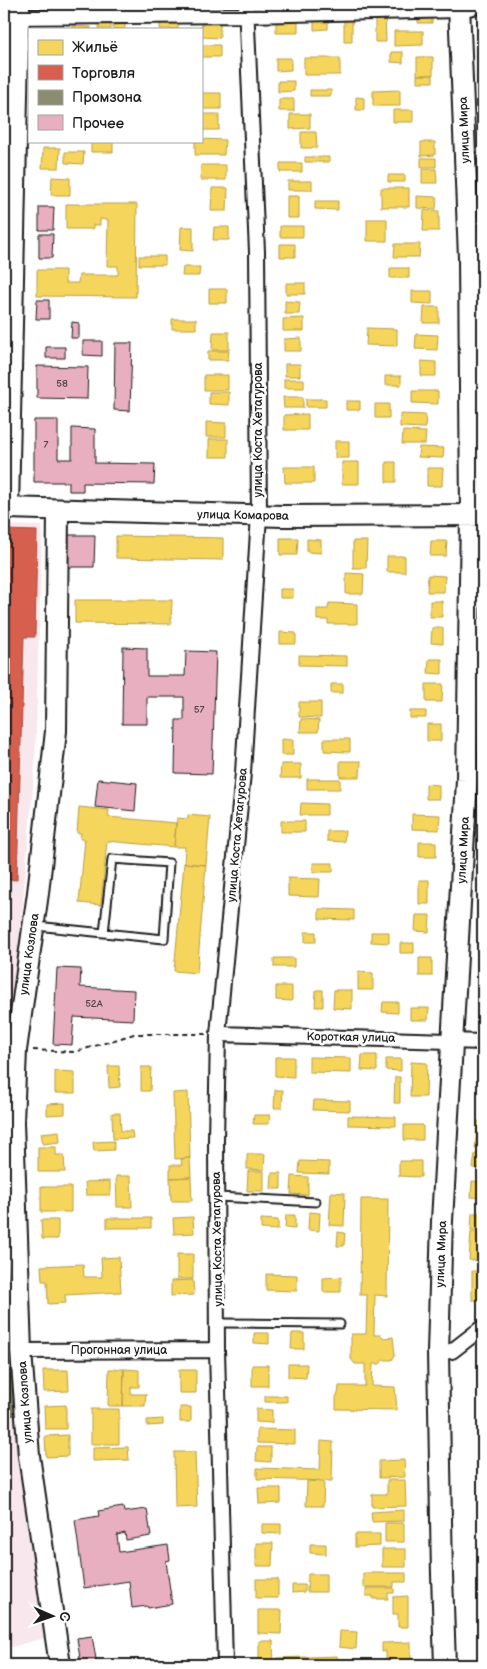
<svg xmlns="http://www.w3.org/2000/svg" width="487" height="1669" viewBox="0 0 487 1669" font-family="'Balsamiq Sans',sans-serif">
	<style>
		.built { fill: #f8e7ec }
		.homes { fill: #f6d55c; stroke: #b59e49 }
		.shops { fill: #d6604d; stroke: #9e4c3e }
		.industry { fill: #8c8c6e; stroke: #6a6a55 }
		.lines { fill: none; stroke-linecap: round; stroke-linejoin: round }
		.stream { stroke: #57888d; stroke-width: 4 }
		.building { fill: #e8afc0; stroke: #1c1c1c }
		.lane-casing { stroke: #1c1c1c; stroke-width: 11 }
		.street-casing { stroke: #1c1c1c; stroke-width: 18 }
		.secondary-casing { stroke: #1c1c1c; stroke-width: 24 }
		.path { stroke: #1c1c1c; stroke-width: 2; stroke-dasharray: 5 4; stroke-linecap: butt }
		.lane { stroke: #fff; stroke-width: 7 }
		.street { stroke: #fff; stroke-width: 14 }
		.secondary { stroke: #fff; stroke-width: 20 }
		.labels { text-anchor: middle; stroke-width: 5; stroke-linejoin: round; paint-order: stroke }
		.number-label { font-size: 10px; fill: #4f4145 }
		.street-label { font-size: 12px; fill: #1c1c1c; stroke: #fff }
	</style>
	<rect width="100%" height="100%" fill="#fff"/>
	<filter id="ink" filterUnits="userSpaceOnUse"><feTurbulence type="fractalNoise" baseFrequency=".02" numOctaves="2"/><feDisplacementMap in="SourceGraphic" scale="10" xChannelSelector="R" yChannelSelector="G"/><feConvolveMatrix kernelMatrix="1 2 1 2 8 2 1 2 1" color-interpolation-filters="sRGB"/></filter>
	<g filter="url(#ink)">
		<!-- built -->
		<path class="built" d="M 4,525 L 42,526 L 35,764 L 10,1048 L 48,1637 L 4,1649 Z"/>
		<!-- homes -->
		<path class="homes" d="M 432,11 L 432,23 L 418,23 L 418,12 Z
			M 375,12 L 385,12 L 386,42 L 375,42 Z
			M 344,14 L 352,14 L 352,42 L 344,42 Z
			M 314,15 L 328,15 L 328,29 L 314,30 Z
			M 276,16 L 298,16 L 298,33 L 276,33 Z
			M 160,22 L 178,22 L 178,29 L 160,29 Z
			M 202,22 L 220,22 L 220,38 L 201,37 Z
			M 113,23 L 125,23 L 125,29 L 113,29 Z
			M 99,24 L 111,24 L 111,29 L 99,29 Z
			M 72,26 L 91,27 L 91,29 L 72,29 Z
			M 394,31 L 423,31 L 423,45 L 394,46 Z
			M 201,45 L 220,45 L 220,57 L 201,57 Z
			M 391,52 L 403,52 L 403,63 L 391,62 Z
			M 417,57 L 433,57 L 433,75 L 417,75 Z
			M 276,58 L 291,58 L 291,70 L 276,71 Z
			M 304,58 L 340,58 L 340,75 L 304,75 Z
			M 417,75 L 433,75 L 433,82 L 417,82 Z
			M 278,81 L 294,81 L 294,91 L 278,92 Z
			M 310,90 L 331,90 L 331,96 L 310,96 Z
			M 400,90 L 400,106 L 373,106 L 373,91 Z
			M 201,93 L 221,93 L 221,109 L 201,109 Z
			M 356,97 L 364,98 L 364,110 L 356,110 Z
			M 279,99 L 294,99 L 294,111 L 279,111 Z
			M 393,110 L 413,110 L 413,122 L 393,122 Z
			M 201,114 L 219,114 L 219,130 L 201,130 Z
			M 290,114 L 310,114 L 310,128 L 290,129 Z
			M 301,132 L 316,132 L 317,148 L 301,148 Z
			M 201,139 L 225,140 L 224,155 L 195,155 L 195,141 L 201,141 Z
			M 91,141 L 113,141 L 113,152 L 91,152 Z
			M 421,142 L 435,142 L 435,155 L 421,156 Z
			M 43,148 L 60,148 L 59,168 L 42,168 Z
			M 65,152 L 84,152 L 83,164 L 65,163 Z
			M 305,157 L 329,157 L 329,162 L 305,162 Z
			M 421,158 L 436,158 L 436,167 L 421,167 Z
			M 280,163 L 302,163 L 302,172 L 280,172 Z
			M 201,165 L 226,165 L 226,180 L 200,180 Z
			M 422,169 L 436,169 L 437,183 L 422,183 Z
			M 388,175 L 405,175 L 405,182 L 388,182 Z
			M 52,177 L 70,178 L 70,195 L 51,195 Z
			M 288,181 L 312,181 L 312,190 L 288,190 Z
			M 212,188 L 228,188 L 227,211 L 211,211 Z
			M 381,188 L 409,188 L 409,207 L 381,207 Z
			M 287,196 L 299,196 L 299,218 L 287,218 Z
			M 417,196 L 437,197 L 436,209 L 417,208 Z
			M 315,201 L 338,201 L 338,210 L 315,209 Z
			M 66,204 L 137,204 L 136,297 L 37,296 L 37,270 L 65,270 L 65,283 L 78,283 L 79,275 L 118,275 L 118,266 L 107,266 L 108,220 L 100,219 L 100,225 L 93,225 L 93,229 L 66,229 Z
			M 424,210 L 439,211 L 439,231 L 423,231 Z
			M 367,219 L 387,219 L 387,241 L 367,241 Z
			M 280,226 L 303,226 L 303,237 L 280,237 Z
			M 181,227 L 193,227 L 193,251 L 180,250 Z
			M 214,227 L 229,227 L 229,240 L 213,240 Z
			M 280,244 L 295,244 L 295,257 L 280,257 Z
			M 395,244 L 420,244 L 419,257 L 394,257 Z
			M 139,256 L 165,256 L 165,265 L 139,265 Z
			M 183,267 L 200,267 L 199,276 L 182,276 Z
			M 390,268 L 409,268 L 409,278 L 390,278 Z
			M 286,283 L 305,283 L 305,294 L 286,294 Z
			M 209,289 L 227,289 L 227,303 L 209,303 Z
			M 412,291 L 432,291 L 432,304 L 412,303 Z
			M 285,301 L 300,302 L 299,314 L 285,314 Z
			M 424,307 L 439,307 L 439,323 L 423,323 Z
			M 304,318 L 304,331 L 283,331 L 283,319 Z
			M 172,319 L 196,319 L 196,329 L 172,329 Z
			M 367,328 L 397,329 L 397,346 L 366,345 Z
			M 213,332 L 229,332 L 229,350 L 212,350 Z
			M 416,334 L 438,335 L 437,350 L 415,349 Z
			M 301,338 L 301,351 L 284,351 L 284,339 Z
			M 208,351 L 229,351 L 228,360 L 208,360 Z
			M 421,361 L 436,362 L 436,376 L 421,376 Z
			M 285,364 L 300,364 L 300,376 L 285,376 Z
			M 204,375 L 228,375 L 228,390 L 204,390 Z
			M 385,376 L 401,376 L 401,385 L 385,385 Z
			M 284,379 L 304,379 L 304,388 L 284,388 Z
			M 412,391 L 438,391 L 438,404 L 412,403 Z
			M 209,392 L 229,392 L 229,405 L 209,404 Z
			M 283,397 L 303,397 L 303,408 L 284,408 Z
			M 306,399 L 326,399 L 326,407 L 306,407 Z
			M 346,401 L 360,401 L 360,410 L 346,410 Z
			M 375,404 L 389,404 L 389,418 L 375,418 Z
			M 308,414 L 308,430 L 284,430 L 284,415 Z
			M 400,414 L 426,415 L 425,428 L 400,427 Z
			M 206,422 L 226,423 L 226,437 L 206,437 Z
			M 403,431 L 426,432 L 425,444 L 402,444 Z
			M 209,439 L 228,439 L 228,457 L 209,457 Z
			M 335,441 L 349,441 L 349,458 L 335,458 Z
			M 419,447 L 444,448 L 443,458 L 418,457 Z
			M 342,462 L 359,462 L 359,484 L 342,484 Z
			M 386,462 L 396,462 L 396,482 L 386,482 Z
			M 284,467 L 314,467 L 314,483 L 285,483 Z
			M 427,468 L 443,468 L 442,486 L 427,486 Z
			M 116,536 L 223,538 L 223,560 L 116,558 Z
			M 280,538 L 298,538 L 297,555 L 280,555 Z
			M 307,539 L 321,540 L 321,553 L 307,552 Z
			M 353,541 L 367,541 L 366,568 L 353,568 Z
			M 431,541 L 447,541 L 446,556 L 430,556 Z
			M 387,556 L 405,556 L 405,572 L 387,572 Z
			M 346,573 L 364,574 L 363,594 L 346,594 Z
			M 428,575 L 445,576 L 444,592 L 427,592 Z
			M 280,589 L 293,589 L 293,598 L 280,598 Z
			M 75,600 L 172,600 L 171,624 L 75,623 Z
			M 430,601 L 442,601 L 442,617 L 430,617 Z
			M 329,603 L 357,604 L 357,624 L 328,624 L 328,620 L 317,620 L 317,609 L 328,609 Z
			M 432,628 L 443,628 L 443,644 L 431,643 Z
			M 280,632 L 296,633 L 296,644 L 280,644 Z
			M 299,655 L 347,656 L 347,666 L 299,665 Z
			M 429,659 L 442,659 L 442,674 L 428,673 Z
			M 331,684 L 343,684 L 343,693 L 331,693 Z
			M 426,684 L 443,684 L 442,702 L 426,702 Z
			M 299,702 L 321,702 L 321,718 L 299,717 Z
			M 410,711 L 426,711 L 426,718 L 410,718 Z
			M 301,719 L 319,720 L 318,732 L 300,732 Z
			M 427,724 L 441,724 L 441,741 L 427,741 Z
			M 281,739 L 293,740 L 293,755 L 281,755 Z
			M 324,739 L 350,739 L 350,752 L 324,751 Z
			M 340,761 L 361,761 L 360,777 L 340,777 Z
			M 281,764 L 301,764 L 301,778 L 280,778 Z
			M 307,779 L 340,779 L 340,789 L 307,789 Z
			M 426,784 L 439,785 L 439,799 L 426,799 Z
			M 301,803 L 327,804 L 327,815 L 300,815 Z
			M 79,807 L 109,810 L 108,817 L 176,823 L 174,847 L 107,841 L 101,905 L 79,903 L 85,839 L 80,839 L 81,833 L 77,833 Z
			M 412,814 L 440,815 L 439,830 L 412,829 Z
			M 188,815 L 210,817 L 206,865 L 184,863 L 185,847 L 174,847 L 177,818 L 188,819 Z
			M 281,821 L 305,821 L 305,832 L 281,832 Z
			M 327,831 L 345,831 L 344,842 L 327,841 Z
			M 419,842 L 436,842 L 436,857 L 419,857 Z
			M 184,863 L 206,865 L 197,973 L 174,971 Z
			M 313,863 L 333,863 L 333,872 L 313,872 Z
			M 288,878 L 320,879 L 319,897 L 288,896 Z
			M 419,880 L 429,880 L 429,904 L 419,904 Z
			M 319,909 L 354,910 L 354,920 L 319,919 Z
			M 416,915 L 430,915 L 429,932 L 415,931 Z
			M 305,932 L 316,932 L 316,942 L 305,942 Z
			M 371,932 L 389,932 L 389,943 L 371,942 Z
			M 400,943 L 414,943 L 414,953 L 400,953 Z
			M 274,958 L 294,958 L 294,967 L 274,967 Z
			M 419,958 L 432,958 L 432,976 L 419,976 Z
			M 358,972 L 373,973 L 373,990 L 358,990 Z
			M 276,986 L 292,986 L 292,1001 L 276,1000 Z
			M 316,990 L 323,990 L 323,1007 L 315,1007 Z
			M 334,990 L 352,990 L 352,1009 L 333,1008 Z
			M 383,1002 L 398,1002 L 398,1013 L 382,1012 Z
			M 410,1008 L 429,1008 L 428,1020 L 410,1020 Z
			M 362,1055 L 377,1055 L 377,1071 L 361,1070 Z
			M 275,1057 L 294,1057 L 294,1077 L 275,1076 Z
			M 309,1057 L 351,1058 L 351,1073 L 309,1072 Z
			M 386,1059 L 401,1059 L 401,1071 L 386,1070 Z
			M 411,1062 L 427,1063 L 426,1097 L 410,1097 Z
			M 108,1066 L 119,1066 L 120,1087 L 109,1088 Z
			M 141,1067 L 151,1067 L 150,1091 L 141,1091 Z
			M 55,1071 L 75,1072 L 75,1093 L 55,1093 Z
			M 395,1077 L 400,1077 L 400,1103 L 394,1103 Z
			M 275,1090 L 283,1090 L 282,1108 L 274,1108 Z
			M 188,1092 L 190,1158 L 175,1159 L 173,1093 Z
			M 314,1100 L 350,1101 L 350,1111 L 313,1110 Z
			M 65,1103 L 65,1114 L 47,1115 L 47,1104 Z
			M 112,1113 L 120,1113 L 121,1131 L 132,1131 L 133,1138 L 113,1139 Z
			M 254,1115 L 270,1115 L 269,1124 L 253,1124 Z
			M 348,1116 L 396,1117 L 396,1126 L 348,1125 Z
			M 478,1121 L 483,1122 L 483,1149 L 475,1148 Z
			M 404,1125 L 423,1125 L 423,1140 L 404,1140 Z
			M 59,1131 L 60,1142 L 43,1144 L 41,1133 Z
			M 114,1141 L 114,1150 L 94,1151 L 93,1142 Z
			M 38,1147 L 56,1147 L 56,1155 L 64,1155 L 65,1172 L 38,1172 Z
			M 247,1154 L 265,1154 L 264,1170 L 247,1169 Z
			M 475,1154 L 483,1154 L 483,1169 L 473,1168 Z
			M 190,1158 L 191,1177 L 170,1178 L 170,1165 L 182,1165 L 181,1159 Z
			M 300,1161 L 329,1162 L 329,1174 L 299,1173 Z
			M 399,1161 L 421,1161 L 421,1177 L 399,1176 Z
			M 248,1171 L 264,1171 L 264,1191 L 247,1191 Z
			M 272,1173 L 281,1173 L 281,1189 L 271,1189 Z
			M 116,1176 L 131,1176 L 132,1207 L 117,1207 Z
			M 292,1176 L 308,1177 L 308,1195 L 291,1194 Z
			M 191,1177 L 192,1201 L 171,1201 L 170,1178 Z
			M 110,1181 L 110,1195 L 86,1195 L 85,1182 Z
			M 472,1181 L 483,1182 L 483,1198 L 471,1197 Z
			M 41,1187 L 71,1187 L 71,1212 L 41,1212 Z
			M 331,1192 L 345,1193 L 344,1226 L 329,1225 Z
			M 361,1199 L 388,1199 L 387,1296 L 375,1295 L 374,1335 L 381,1335 L 384,1338 L 393,1337 L 395,1355 L 392,1360 L 383,1360 L 380,1364 L 373,1364 L 372,1386 L 395,1387 L 397,1410 L 336,1409 L 336,1397 L 338,1394 L 339,1386 L 365,1386 L 365,1364 L 355,1364 L 351,1359 L 351,1334 L 366,1334 L 367,1295 L 360,1295 Z
			M 309,1212 L 320,1213 L 319,1231 L 308,1230 Z
			M 472,1213 L 483,1213 L 483,1230 L 471,1230 Z
			M 286,1215 L 295,1215 L 295,1229 L 285,1228 Z
			M 193,1217 L 194,1233 L 174,1234 L 173,1218 Z
			M 107,1218 L 151,1218 L 151,1228 L 107,1228 Z
			M 261,1219 L 278,1220 L 278,1230 L 261,1229 Z
			M 41,1220 L 58,1220 L 58,1239 L 42,1239 Z
			M 338,1232 L 345,1233 L 344,1246 L 337,1246 Z
			M 471,1232 L 483,1233 L 483,1261 L 469,1260 Z
			M 177,1254 L 193,1254 L 193,1279 L 177,1279 Z
			M 119,1257 L 121,1292 L 65,1295 L 66,1303 L 48,1304 L 47,1281 L 42,1281 L 41,1266 L 83,1264 L 84,1277 L 102,1277 L 101,1258 Z
			M 472,1271 L 483,1271 L 483,1300 L 472,1300 Z
			M 266,1274 L 297,1275 L 297,1291 L 266,1290 Z
			M 341,1277 L 341,1292 L 323,1292 L 323,1278 Z
			M 193,1280 L 194,1295 L 171,1296 L 171,1281 Z
			M 254,1333 L 269,1333 L 269,1344 L 254,1343 Z
			M 292,1333 L 304,1333 L 304,1349 L 291,1349 Z
			M 479,1337 L 483,1337 L 483,1349 L 479,1349 Z
			M 288,1364 L 307,1364 L 306,1378 L 288,1377 Z
			M 252,1365 L 268,1365 L 268,1386 L 252,1386 Z
			M 109,1369 L 124,1369 L 123,1406 L 108,1406 Z
			M 124,1369 L 139,1370 L 139,1387 L 131,1387 L 131,1394 L 146,1394 L 145,1406 L 123,1406 Z
			M 43,1370 L 68,1370 L 69,1391 L 44,1392 Z
			M 179,1370 L 196,1370 L 196,1393 L 179,1393 Z
			M 477,1371 L 483,1371 L 483,1391 L 478,1392 Z
			M 265,1396 L 287,1396 L 287,1402 L 265,1402 Z
			M 66,1405 L 66,1429 L 45,1429 L 44,1406 Z
			M 180,1407 L 191,1407 L 191,1422 L 180,1422 Z
			M 91,1409 L 119,1409 L 119,1444 L 91,1444 Z
			M 256,1409 L 272,1410 L 272,1423 L 256,1422 Z
			M 163,1419 L 163,1425 L 147,1426 L 147,1420 Z
			M 257,1429 L 295,1430 L 295,1444 L 257,1443 Z
			M 68,1435 L 68,1456 L 46,1457 L 45,1436 Z
			M 321,1441 L 333,1442 L 332,1481 L 257,1479 L 257,1468 L 320,1470 Z
			M 477,1445 L 483,1445 L 483,1466 L 477,1466 Z
			M 128,1447 L 129,1460 L 93,1461 L 93,1448 Z
			M 257,1447 L 271,1447 L 271,1462 L 256,1461 Z
			M 174,1452 L 195,1452 L 197,1507 L 175,1508 Z
			M 404,1460 L 405,1477 L 379,1478 L 379,1461 Z
			M 387,1480 L 405,1480 L 406,1506 L 372,1507 L 372,1494 L 387,1494 Z
			M 307,1481 L 324,1482 L 323,1506 L 306,1506 Z
			M 258,1488 L 281,1488 L 281,1503 L 259,1504 Z
			M 404,1510 L 404,1521 L 372,1522 L 371,1512 Z
			M 385,1523 L 404,1523 L 404,1542 L 385,1542 Z
			M 262,1524 L 281,1524 L 281,1534 L 262,1533 Z
			M 355,1534 L 380,1534 L 380,1546 L 355,1547 Z
			M 256,1543 L 273,1543 L 272,1566 L 256,1566 Z
			M 310,1544 L 326,1544 L 326,1554 L 310,1553 Z
			M 382,1549 L 406,1549 L 406,1567 L 382,1567 Z
			M 363,1573 L 406,1573 L 406,1582 L 394,1582 L 394,1587 L 363,1587 Z
			M 308,1574 L 326,1574 L 326,1592 L 307,1592 Z
			M 256,1579 L 278,1579 L 278,1598 L 256,1598 Z
			M 292,1585 L 305,1585 L 305,1592 L 292,1593 Z
			M 366,1588 L 394,1588 L 394,1593 L 388,1593 L 388,1599 L 373,1599 L 373,1596 L 366,1596 Z
			M 408,1596 L 408,1627 L 398,1627 L 398,1614 L 393,1614 L 393,1597 Z
			M 258,1610 L 282,1610 L 281,1634 L 258,1633 Z
			M 340,1631 L 357,1632 L 356,1649 L 339,1647 Z
			M 259,1641 L 273,1641 L 274,1665 L 259,1665 Z
			M 411,1642 L 411,1662 L 386,1664 L 386,1651 L 382,1652 L 382,1643 Z
			M 337,1656 L 338,1665 L 277,1665 L 277,1658 Z"/>
		<!-- shops -->
		<path class="shops" d="M 4,530 L 37,531 L 35,637 L 24,637 L 17,880 L 4,879 Z"/>
		<!-- industry -->
		<path class="industry" d="M 4,963 L 6,963 L 6,984 L 4,984 Z
			M 5,1158 L 6,1188 L 4,1188 L 4,1159 Z
			M 4,1203 L 5,1203 L 5,1229 L 4,1229 Z
			M 4,1229 L 5,1229 L 6,1268 L 4,1269 Z
			M 4,1284 L 10,1284 L 10,1315 L 4,1315 Z
			M 4,1319 L 11,1319 L 17,1415 L 4,1416 Z"/>
		<g class="lines">
			<!-- stream -->
			<path class="stream" d="M 4,6 L 12,6
				M 24,6 L 162,9
				M 299,7 L 364,4"/>
		</g>
		<!-- building -->
		<path class="building" d="M 39,207 L 54,207 L 53,230 L 39,230 Z
			M 39,234 L 53,234 L 52,258 L 39,258 Z
			M 37,300 L 49,300 L 49,319 L 36,319 Z
			M 72,322 L 79,323 L 79,338 L 71,338 Z
			M 83,341 L 102,341 L 102,356 L 83,355 Z
			M 115,343 L 132,343 L 130,411 L 114,410 Z
			M 46,347 L 65,347 L 65,358 L 46,358 Z
			M 37,366 L 88,367 L 87,399 L 37,398 Z
			M 34,420 L 58,420 L 58,459 L 72,459 L 72,428 L 95,429 L 95,463 L 155,464 L 154,484 L 83,483 L 83,491 L 69,491 L 69,482 L 34,482 Z
			M 64,535 L 95,535 L 94,567 L 64,567 Z
			M 123,647 L 147,648 L 147,676 L 185,676 L 186,651 L 216,652 L 212,774 L 175,773 L 176,720 L 184,720 L 184,697 L 147,697 L 147,724 L 122,724 Z
			M 98,779 L 137,783 L 135,811 L 95,807 Z
			M 57,968 L 81,969 L 80,987 L 134,990 L 133,1020 L 74,1017 L 72,1045 L 53,1044 Z
			M 123,1507 L 124,1512 L 147,1509 L 151,1536 L 126,1540 L 125,1533 L 117,1535 L 119,1552 L 168,1545 L 170,1560 L 166,1561 L 172,1604 L 148,1608 L 147,1606 L 132,1608 L 129,1581 L 84,1588 L 75,1520 L 99,1516 L 98,1511 Z
			M 92,1636 L 97,1665 L 81,1665 L 77,1638 Z"/>
		<g class="lines">
			<defs>
				<path id="lane" d="M 36,926 L 104,933 L 112,859 L 169,863 L 164,939 L 104,933
					M 217,1197 L 316,1202
					M 218,1323 L 340,1324"/>
				<path id="street" d="M 4,17 L 247,15 L 459,10 L 483,5
					M 218,1034 L 483,1042
					M 21,1351 L 217,1350
					M 438,1352 L 452,1351 L 483,1327
					M 225,1665 L 217,1350 L 216,1140 L 218,1034 L 243,773 L 259,515 L 257,252 L 246,4"/>
				<path id="secondary" d="M 19,4 L 8,508 L 283,516 L 483,515
					M 58,510 L 56,731 L 38,893 L 16,1050 L 13,1122 L 21,1351 L 29,1456 L 60,1665
					M 445,1665 L 442,1575 L 438,1352 L 442,1221 L 467,780 L 471,515 L 469,258 L 459,4"/>
			</defs>
			<!-- lane casing -->
			<use href="#lane" class="lane-casing"/>
			<!-- street casing -->
			<use href="#street" class="street-casing"/>
			<!-- secondary casing -->
			<use href="#secondary" class="secondary-casing"/>
			<!-- path -->
			<path class="path" d="M 33,1050 L 75,1052 L 134,1034 L 206,1034"/>
			<!-- lane -->
			<use href="#lane" class="lane"/>
			<!-- street -->
			<use href="#street" class="street"/>
			<!-- secondary -->
			<use href="#secondary" class="secondary"/>
		</g>
	</g>
	<g class="labels">
		<!-- number labels -->
		<g class="number-label">
			<text x="62" y="387">58</text>
			<text x="46" y="448">7</text>
			<text x="199" y="713">57</text>
			<text x="94" y="1007">52А</text>
		</g>
		<!-- street labels -->
		<g class="street-label">
			<text transform="translate(464 130) rotate(-92)" y="4">улица Мира</text>
			<text transform="translate(258 430) rotate(-90)" y="4">улица Коста Хетагурова</text>
			<text transform="translate(243 515) rotate(1)" y="4">улица Комарова</text>
			<text transform="translate(237 835) rotate(-85)" y="4">улица Коста Хетагурова</text>
			<text transform="translate(463 850) rotate(-87)" y="4">улица Мира</text>
			<text transform="translate(29 954) rotate(-82)" y="4">улица Козлова</text>
			<text transform="translate(351 1037) rotate(1)" y="4">Короткая улица</text>
			<text transform="translate(217 1239) rotate(-91)" y="4">улица Коста Хетагурова</text>
			<text transform="translate(441 1254) rotate(-88)" y="4">улица Мира</text>
			<text x="119" y="1354">Прогонная улица</text>
			<text transform="translate(25 1402) rotate(-94)" y="4">улица Козлова</text>
		</g>
	</g>
	<!-- margin -->
	<rect width="487" height="1669" fill="none" stroke="#fff" stroke-width="20"/>
	<rect x="10" y="10" width="467" height="1649" fill="none" stroke="#1c1c1c" stroke-width="2" filter="url(#ink)"/>
	<!-- legend -->
	<rect x="28" y="28" width="175" height="115" fill="#ffffff" stroke="#a4a4a4"/>
	<rect x="38" y="40" width="25" height="15" fill="#f6d55c" stroke="#a4a4a4"/>
	<text x="72" y="52" font-size="15" fill="#1c1c1c">Жильё</text>
	<rect x="38" y="65" width="25" height="15" fill="#d6604d" stroke="#a4a4a4"/>
	<text x="72" y="78" font-size="15" fill="#1c1c1c">Торговля</text>
	<rect x="38" y="90" width="25" height="15" fill="#8c8c6e" stroke="#a4a4a4"/>
	<text x="72" y="102" font-size="15" fill="#1c1c1c">Промзона</text>
	<rect x="38" y="115" width="25" height="15" fill="#e8afc0" stroke="#a4a4a4"/>
	<text x="72" y="128" font-size="15" fill="#1c1c1c">Прочее</text>
	<!-- north arrow -->
	<g transform="translate(52 1616) rotate(92)" stroke="#ffffff" stroke-width="4" paint-order="stroke">
	<path d="M0-4L9 19L0 12L-9 19Z" fill="#1c1c1c"/>
	<text y="-8" font-size="14" font-weight="bold" text-anchor="middle" fill="#1c1c1c">С</text>
	</g>
</svg>
